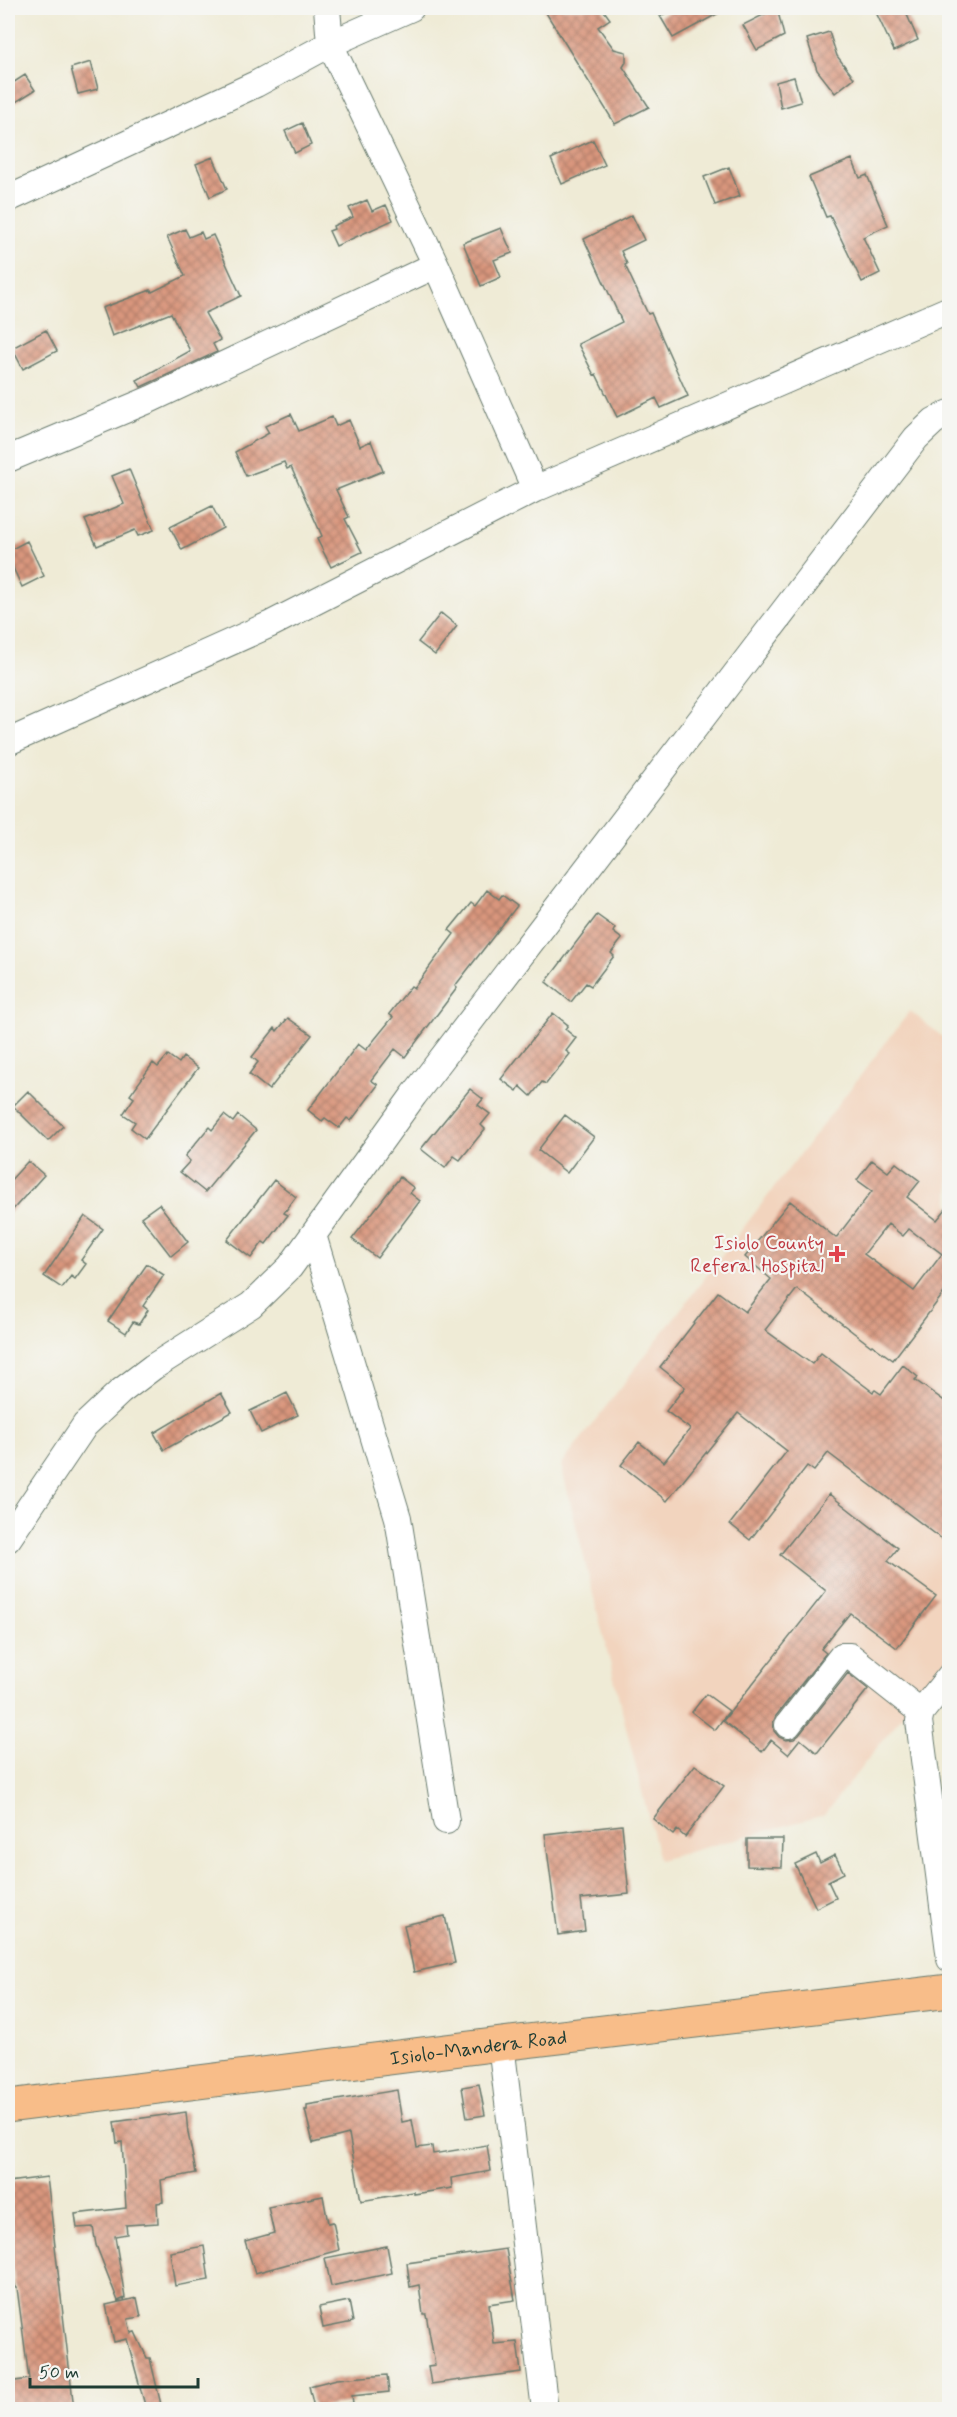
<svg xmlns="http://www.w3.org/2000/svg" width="957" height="2417" viewBox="0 0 957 2417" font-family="Mynerve,sans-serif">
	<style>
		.built { fill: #f2d4be }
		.building { fill: url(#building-cross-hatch); fill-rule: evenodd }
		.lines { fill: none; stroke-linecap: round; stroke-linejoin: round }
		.street-casing { stroke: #687a6d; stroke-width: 28 }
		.highway-casing { stroke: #687a6d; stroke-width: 35 }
		.street { stroke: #fff; stroke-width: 26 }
		.highway { stroke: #f8bd89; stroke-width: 33 }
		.health-dot { fill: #e0444e; stroke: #f6f6f2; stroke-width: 2 }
		.labels { text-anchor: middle; stroke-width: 4.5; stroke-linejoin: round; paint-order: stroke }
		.health-label { font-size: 20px; fill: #be3a42; stroke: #f6f6f2; text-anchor: end }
		.street-label { font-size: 20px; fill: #1f3d34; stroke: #f6f6f2 }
	</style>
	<defs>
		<pattern id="building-cross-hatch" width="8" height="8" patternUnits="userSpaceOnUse" patternTransform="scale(1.5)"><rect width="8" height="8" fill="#d9967d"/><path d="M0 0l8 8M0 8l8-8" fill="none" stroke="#af7c67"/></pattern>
	</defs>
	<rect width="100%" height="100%" fill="#f6f6f2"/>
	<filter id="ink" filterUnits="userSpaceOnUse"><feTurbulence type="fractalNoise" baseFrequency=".0167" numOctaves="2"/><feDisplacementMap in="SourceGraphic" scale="12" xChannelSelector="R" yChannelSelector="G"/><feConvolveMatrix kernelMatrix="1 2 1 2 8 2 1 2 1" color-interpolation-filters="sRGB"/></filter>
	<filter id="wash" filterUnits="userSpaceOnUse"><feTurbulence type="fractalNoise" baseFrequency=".008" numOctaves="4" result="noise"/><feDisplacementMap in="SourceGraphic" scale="24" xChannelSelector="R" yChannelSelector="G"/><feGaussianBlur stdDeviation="1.35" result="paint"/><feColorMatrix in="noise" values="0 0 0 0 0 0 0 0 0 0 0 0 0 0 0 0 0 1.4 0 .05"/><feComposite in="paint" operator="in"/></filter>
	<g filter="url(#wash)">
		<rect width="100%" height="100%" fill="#efebd6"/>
		<!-- built -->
		<path class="built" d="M 910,1011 L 949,1042 L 949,1656 L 824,1815 L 659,1860 L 561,1465 Z"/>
		<g id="blocks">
			<!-- building -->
			<path class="building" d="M 543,8 L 602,8 L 610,19 L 598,27 L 614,49 L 626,52 L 626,62 L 623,67 L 649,107 L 615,124 Z
				M 676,8 L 728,8 L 673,38 L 660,16 Z
				M 777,8 L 784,36 L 757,50 L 743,25 Z
				M 874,8 L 904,8 L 918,40 L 894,51 Z
				M 829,32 L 837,56 L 854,78 L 835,93 L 817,70 L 807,39 Z
				M 91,62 L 98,89 L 78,94 L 71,68 Z
				M 25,75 L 35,90 L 8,107 L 8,86 Z
				M 794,77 L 801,102 L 781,108 L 776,82 Z
				M 302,123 L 311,145 L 295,153 L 285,131 Z
				M 593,140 L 605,165 L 562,184 L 551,159 Z
				M 213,157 L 227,189 L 210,197 L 196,164 Z
				M 852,159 L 860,178 L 867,175 L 888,225 L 863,237 L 880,273 L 862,282 L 830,216 L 826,217 L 809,177 Z
				M 729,167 L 740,196 L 715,205 L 704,177 Z
				M 367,200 L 372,211 L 386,205 L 393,220 L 336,246 L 329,231 L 334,229 L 333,226 L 353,217 L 349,208 Z
				M 632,215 L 644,240 L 621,251 L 627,264 L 625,265 L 648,314 L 651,313 L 688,396 L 661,408 L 656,398 L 617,417 L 596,374 L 594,375 L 578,344 L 622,322 L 584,239 Z
				M 501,228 L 512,253 L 494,260 L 501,277 L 481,286 L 463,243 Z
				M 185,229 L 189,237 L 201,232 L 204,239 L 213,235 L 241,296 L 205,313 L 220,340 L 213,344 L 217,352 L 141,387 L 137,380 L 190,351 L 171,313 L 112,336 L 102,308 L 151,290 L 152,292 L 185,276 L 167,237 Z
				M 46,330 L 57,351 L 23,369 L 12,348 Z
				M 291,414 L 299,431 L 332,417 L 336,426 L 349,420 L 360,446 L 371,441 L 383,471 L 336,490 L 349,517 L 345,519 L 362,552 L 331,567 L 317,539 L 322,536 L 291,467 L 287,469 L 284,462 L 246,476 L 235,452 L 269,433 L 265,426 Z
				M 129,469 L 154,530 L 138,536 L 135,530 L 97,546 L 85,520 L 124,504 L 112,476 Z
				M 212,506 L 223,528 L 182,550 L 170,527 Z
				M 27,541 L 44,576 L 22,587 L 8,557 L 8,551 Z
				M 441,613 L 457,626 L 435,655 L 418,642 Z
				M 487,890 L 499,899 L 502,895 L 517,906 L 455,986 L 457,988 L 405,1057 L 395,1049 L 371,1080 L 378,1085 L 351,1121 L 347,1118 L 339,1128 L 325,1118 L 322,1121 L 308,1110 L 358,1044 L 366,1050 L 393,1017 L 389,1014 L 411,986 L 414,988 L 454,934 L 449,930 L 471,903 L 475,906 Z
				M 597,915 L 615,928 L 613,932 L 622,939 L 611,953 L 614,956 L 591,986 L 586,983 L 571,1002 L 546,982 Z
				M 553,1013 L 568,1025 L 565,1029 L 576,1038 L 566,1051 L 570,1054 L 546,1084 L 542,1082 L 531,1096 L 520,1086 L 517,1091 L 501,1079 Z
				M 288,1018 L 312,1035 L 269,1090 L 249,1074 L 258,1062 L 252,1057 L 275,1028 L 277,1031 Z
				M 168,1055 L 179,1063 L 183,1057 L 198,1068 L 145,1139 L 131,1128 L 135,1122 L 123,1114 L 134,1098 L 130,1095 L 153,1063 L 158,1067 Z
				M 470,1089 L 483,1099 L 478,1105 L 490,1114 L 481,1125 L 485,1129 L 460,1160 L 454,1156 L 445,1168 L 421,1149 Z
				M 28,1091 L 63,1126 L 48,1141 L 13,1106 Z
				M 224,1115 L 233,1122 L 238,1115 L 256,1130 L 205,1192 L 180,1172 L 190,1161 L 185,1156 L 209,1127 L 212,1130 Z
				M 565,1115 L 594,1137 L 567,1173 L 538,1150 Z
				M 872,1160 L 888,1172 L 896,1163 L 920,1181 L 907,1197 L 937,1220 L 950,1204 L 950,1285 L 893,1360 L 872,1345 L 871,1346 L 797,1289 L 765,1330 L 812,1364 L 821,1353 L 873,1392 L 875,1390 L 881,1394 L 903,1365 L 918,1377 L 915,1380 L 950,1405 L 950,1545 L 828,1453 L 814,1471 L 807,1466 L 750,1540 L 730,1524 L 787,1451 L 738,1413 L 667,1501 L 621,1465 L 639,1442 L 664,1462 L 690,1429 L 666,1411 L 685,1387 L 660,1367 L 718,1292 L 745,1312 L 771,1279 L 745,1257 L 790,1201 L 836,1238 L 872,1191 L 857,1180 ZM 888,1224 L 903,1236 L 909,1229 L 942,1254 L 914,1291 L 864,1254 Z
				M 28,1161 L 44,1175 L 8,1215 L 8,1183 Z
				M 400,1177 L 414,1188 L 410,1193 L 420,1201 L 377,1258 L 352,1239 Z
				M 274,1180 L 296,1197 L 284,1213 L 288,1215 L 266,1244 L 263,1242 L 251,1258 L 227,1240 Z
				M 159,1204 L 188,1242 L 171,1256 L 141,1217 Z
				M 85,1216 L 103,1229 L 81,1260 L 86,1264 L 75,1279 L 71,1276 L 62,1288 L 44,1276 Z
				M 147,1264 L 164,1275 L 143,1306 L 148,1310 L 139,1324 L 133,1322 L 126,1333 L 108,1321 Z
				M 221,1393 L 232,1412 L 164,1450 L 154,1433 Z
				M 287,1393 L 298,1415 L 261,1433 L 250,1411 Z
				M 829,1494 L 898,1548 L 888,1561 L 936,1596 L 897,1648 L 850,1613 L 821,1649 L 826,1653 L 776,1716 L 773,1723 L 774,1731 L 779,1737 L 786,1740 L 794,1739 L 799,1735 L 848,1673 L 868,1689 L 817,1753 L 800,1739 L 788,1754 L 771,1740 L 762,1752 L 723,1721 L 826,1591 L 780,1555 Z
				M 706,1694 L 729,1711 L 715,1730 L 692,1712 Z
				M 695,1765 L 724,1786 L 685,1837 L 677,1830 L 673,1835 L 653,1819 Z
				M 622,1825 L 629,1894 L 581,1899 L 585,1931 L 558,1935 L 545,1834 Z
				M 747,1839 L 783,1839 L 782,1867 L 747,1866 Z
				M 816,1854 L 820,1863 L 835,1855 L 844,1873 L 828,1881 L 836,1898 L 816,1908 L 795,1864 Z
				M 445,1916 L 455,1963 L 414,1972 L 404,1925 Z
				M 479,2084 L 485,2115 L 467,2118 L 462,2087 Z
				M 397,2090 L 402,2122 L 412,2120 L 417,2148 L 432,2146 L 433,2154 L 487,2145 L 491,2171 L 451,2178 L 452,2188 L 414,2194 L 414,2192 L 361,2201 L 349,2134 L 313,2143 L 305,2110 L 307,2110 L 307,2105 Z
				M 186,2112 L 188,2133 L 196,2173 L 161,2180 L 163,2202 L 157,2203 L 158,2223 L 126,2225 L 127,2234 L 115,2236 L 125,2298 L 118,2301 L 96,2245 L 93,2227 L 77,2228 L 75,2214 L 126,2208 L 122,2142 L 117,2143 L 114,2122 Z
				M 47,2177 L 74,2409 L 8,2409 L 8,2382 L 29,2379 L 17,2288 L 15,2288 L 10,2243 L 8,2243 L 8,2182 Z
				M 323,2196 L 328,2223 L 333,2222 L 339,2250 L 255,2273 L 245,2241 L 274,2233 L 268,2207 Z
				M 204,2246 L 209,2280 L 175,2286 L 170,2252 Z
				M 387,2246 L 392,2273 L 331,2286 L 325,2258 Z
				M 506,2249 L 515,2300 L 489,2304 L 494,2344 L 517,2342 L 521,2372 L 431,2384 L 428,2366 L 435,2365 L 426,2314 L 423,2314 L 419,2285 L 410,2287 L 407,2263 Z
				M 137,2298 L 141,2317 L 128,2319 L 131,2333 L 135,2332 L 147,2358 L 150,2358 L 162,2409 L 146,2409 L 127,2339 L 114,2342 L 106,2305 Z
				M 349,2301 L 353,2322 L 323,2328 L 319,2307 Z
				M 387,2375 L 389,2392 L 352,2396 L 353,2403 L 314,2408 L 309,2386 L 337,2379 Z"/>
		</g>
	</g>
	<g filter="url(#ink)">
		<use href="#blocks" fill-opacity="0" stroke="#687a6d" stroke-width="1.5"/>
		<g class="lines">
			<defs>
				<path id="street" d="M 8,199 L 256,84 L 330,44 L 411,8
					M 8,459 L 151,399 L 436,265
					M 535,489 L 950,309
					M 8,742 L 271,624 L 535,489 L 436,265 L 330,44 L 327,8
					M 313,1235 L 398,1518 L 446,1821
					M 8,1539 L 85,1425 L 120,1392 L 153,1367 L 251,1305 L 290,1267 L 414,1095 L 916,438 L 934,421 L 950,413
					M 950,1676 L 921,1712 L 919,1721 L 950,1959
					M 788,1725 L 842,1656 L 850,1656 L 921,1712
					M 501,2044 L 545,2410"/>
				<g id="highway">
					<path id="s1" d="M 8,2106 L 501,2044 L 950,1991"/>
				</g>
			</defs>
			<!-- street casing -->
			<use href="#street" class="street-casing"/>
			<!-- highway casing -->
			<use href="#highway" class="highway-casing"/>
			<!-- street -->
			<use href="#street" class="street"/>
			<!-- highway -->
			<use href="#highway" class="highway"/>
		</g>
	</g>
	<!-- markers -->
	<path class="health-dot" d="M834 1245h6v6h6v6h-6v6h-6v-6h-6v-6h6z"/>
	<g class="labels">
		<!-- health labels -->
		<g class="health-label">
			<text x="824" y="1249">Isiolo County<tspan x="824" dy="23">Referal Hospital</tspan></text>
		</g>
		<!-- street labels -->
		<g class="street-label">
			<text dy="7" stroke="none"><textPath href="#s1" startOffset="474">Isiolo-Mandera Road</textPath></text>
		</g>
	</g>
	<!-- margin -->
	<rect width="957" height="2417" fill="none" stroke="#f6f6f2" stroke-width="30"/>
	<!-- scale -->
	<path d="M30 2378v9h168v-9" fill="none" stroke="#1f3d34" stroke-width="3"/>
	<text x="39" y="2378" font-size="18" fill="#1f3d34" stroke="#f6f6f2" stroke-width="4.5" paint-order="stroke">50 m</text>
</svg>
